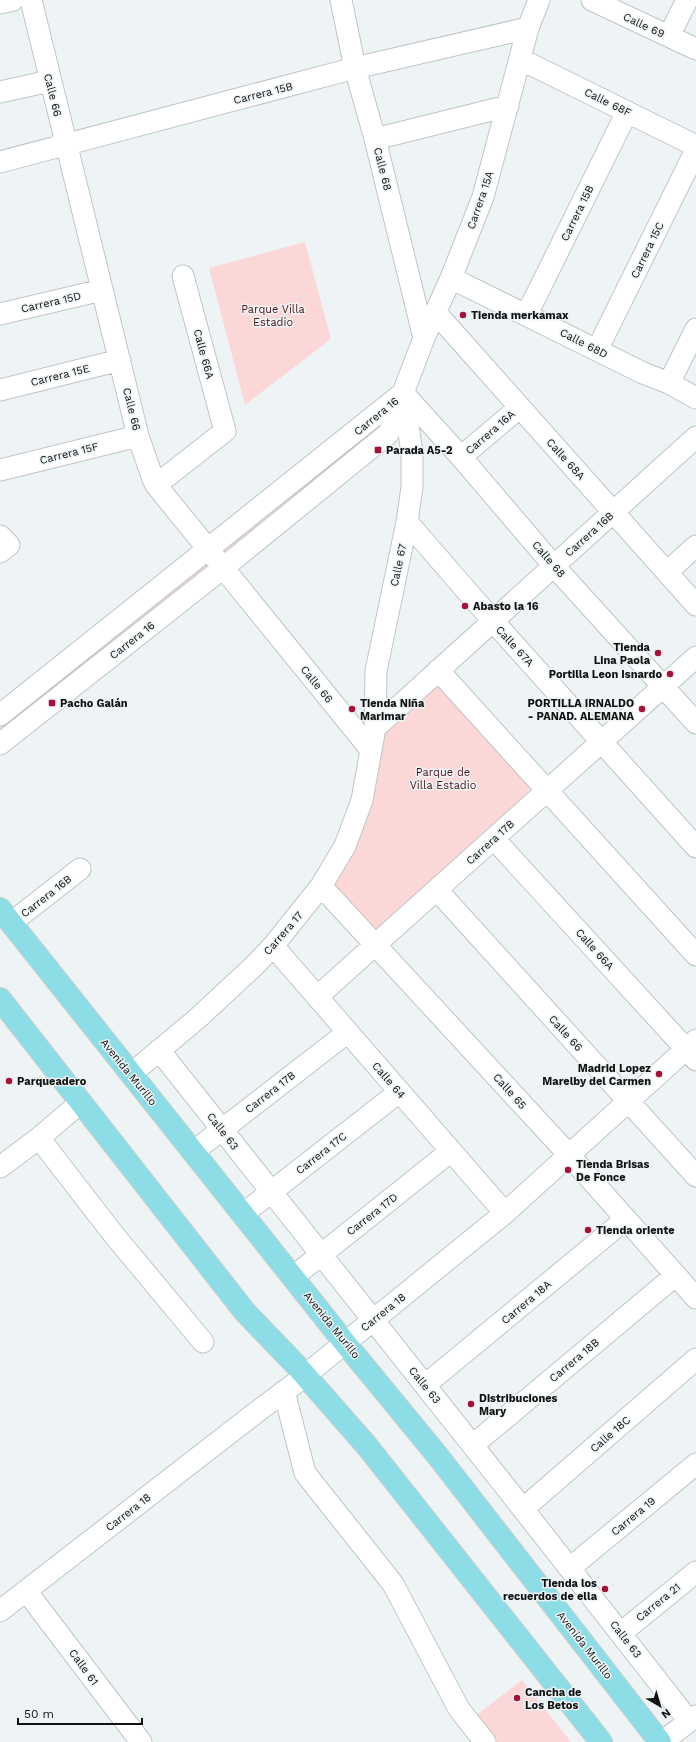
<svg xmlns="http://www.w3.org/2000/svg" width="696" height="1742" viewBox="0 0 696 1742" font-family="'Work Sans',sans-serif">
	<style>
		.green { fill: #fcd7d8 }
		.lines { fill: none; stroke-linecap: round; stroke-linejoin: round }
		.minor-casing { stroke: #bfc5c5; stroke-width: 23 }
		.major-casing { stroke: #cfd0d0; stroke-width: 24 }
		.minor { stroke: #fff; stroke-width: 21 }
		.major { stroke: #8cdde5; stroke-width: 22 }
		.poi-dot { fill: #a81037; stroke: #eef4f5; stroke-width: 1.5 }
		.labels { text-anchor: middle; stroke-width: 3; stroke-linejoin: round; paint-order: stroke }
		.street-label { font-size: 11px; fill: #101212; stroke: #eef4f5 }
		.park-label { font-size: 11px; fill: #4b131b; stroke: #eef4f5 }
		.poi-label { font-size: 11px; font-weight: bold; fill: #101212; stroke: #eef4f5; text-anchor: start }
	</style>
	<rect width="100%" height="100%" fill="#eef4f5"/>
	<!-- green -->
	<path class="green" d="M 305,242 L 331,339 L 245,405 L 209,268 Z
		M 377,422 L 382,427 L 0,733 L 0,726 Z
		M 441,677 L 538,781 L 524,796 L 377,935 L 330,885 L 380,730 Z
		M 522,1680 L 571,1742 L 492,1742 L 474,1717 Z"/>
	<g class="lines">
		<defs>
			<path id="minor" d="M 31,0 L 138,436 L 153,479 L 156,485 L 371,750
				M 341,0 L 355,68 L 375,139 L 424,338
				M 592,0 L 696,49
				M 0,3 L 13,0
				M 669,36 L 687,0
				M 520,59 L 696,146
				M 0,92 L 50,81
				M 375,139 L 508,106
				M 0,162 L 355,68 L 528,28
				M 451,278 L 643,373 L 669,383 L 696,398
				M 436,313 L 696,605
				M 0,314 L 102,290
				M 527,314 L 627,112
				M 597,350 L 696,150
				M 669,383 L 696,329
				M 0,390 L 120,360
				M 403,393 L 461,457 L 554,566 L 696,723
				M 461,457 L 520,407
				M 0,470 L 138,436
				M 156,485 L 225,431 L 183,276
				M 407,522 L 493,621 L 696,847
				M 0,536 L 9,545 L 0,552
				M 667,572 L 696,546
				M 438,670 L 696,955
				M 0,715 L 403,393
				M 375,728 L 376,671 L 407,522 L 412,487 L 412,452 L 404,400
				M 0,744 L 223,568 L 388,434 L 399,413 L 403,393 L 424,338 L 451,278 L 483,197 L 528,28 L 539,0
				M 494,839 L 696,1060
				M 321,886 L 569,1155 L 696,1298
				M 437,890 L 696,1176
				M 11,923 L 80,869
				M 273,946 L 505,1213
				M 317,997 L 696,657
				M 159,1050 L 523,1509 L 689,1721
				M 131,1074 L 198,1018 L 254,966 L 273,946 L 321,886 L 345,846 L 362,800 L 375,728 L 696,437
				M 39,1138 L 114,1235 L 203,1342
				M 193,1152 L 348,1032
				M 0,1167 L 39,1138 L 81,1102
				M 243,1214 L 399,1092
				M 293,1277 L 451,1151
				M 425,1385 L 626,1219
				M 284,1391 L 305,1473 L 393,1584 L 459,1709 L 485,1742
				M 473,1445 L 676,1275
				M 523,1509 L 696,1359
				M 570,1568 L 696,1464
				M 27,1592 L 141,1742
				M 0,1611 L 258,1411 L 297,1382 L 505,1213 L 696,1040
				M 621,1633 L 696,1572
				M 662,1742 L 696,1716"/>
			<path id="major" d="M 0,909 L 345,1343 L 437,1455 L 660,1742
				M 0,999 L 245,1312 L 296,1365 L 367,1446 L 601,1742"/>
		</defs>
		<!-- minor casing -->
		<use href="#minor" class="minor-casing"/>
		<!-- major casing -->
		<use href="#major" class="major-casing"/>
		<!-- minor -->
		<use href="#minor" class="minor"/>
		<!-- major -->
		<use href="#major" class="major"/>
	</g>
	<!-- markers -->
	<g class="poi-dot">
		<circle cx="463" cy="315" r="4"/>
		<rect x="374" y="446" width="8" height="8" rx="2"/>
		<circle cx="465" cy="606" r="4"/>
		<circle cx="658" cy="653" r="4"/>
		<circle cx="670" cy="674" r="4"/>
		<rect x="48" y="699" width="8" height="8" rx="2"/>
		<circle cx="352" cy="709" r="4"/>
		<circle cx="642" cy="709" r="4"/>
		<circle cx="659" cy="1074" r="4"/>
		<circle cx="9" cy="1081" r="4"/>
		<circle cx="568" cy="1170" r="4"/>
		<circle cx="588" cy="1230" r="4"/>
		<circle cx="471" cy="1404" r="4"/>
		<circle cx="605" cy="1589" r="4"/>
		<circle cx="517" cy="1698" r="4"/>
	</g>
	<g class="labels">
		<!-- street labels -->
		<g class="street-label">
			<text transform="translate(644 25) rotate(25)" y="4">Calle 69</text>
			<text transform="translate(263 93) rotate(-14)" y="4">Carrera 15B</text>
			<text transform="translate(53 95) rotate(76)" y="4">Calle 66</text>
			<text transform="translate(608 102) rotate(26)" y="4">Calle 68F</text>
			<text transform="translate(383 169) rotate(76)" y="4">Calle 68</text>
			<text transform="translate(480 200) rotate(-71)" y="4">Carrera 15A</text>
			<text transform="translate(577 213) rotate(-64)" y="4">Carrera 15B</text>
			<text transform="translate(647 250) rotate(-64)" y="4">Carrera 15C</text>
			<text transform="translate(51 302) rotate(-13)" y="4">Carrera 15D</text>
			<text transform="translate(584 343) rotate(27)" y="4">Calle 68D</text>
			<text transform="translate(204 354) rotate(75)" y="4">Calle 66A</text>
			<text transform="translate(60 375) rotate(-14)" y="4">Carrera 15E</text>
			<text transform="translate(132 409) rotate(76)" y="4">Calle 66</text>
			<text transform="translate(376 416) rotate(-39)" y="4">Carrera 16</text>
			<text transform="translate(490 432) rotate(-41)" y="4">Carrera 16A</text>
			<text transform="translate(69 453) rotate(-14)" y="4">Carrera 15F</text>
			<text transform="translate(566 459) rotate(48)" y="4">Calle 68A</text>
			<text transform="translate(589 534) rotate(-42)" y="4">Carrera 16B</text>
			<text transform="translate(549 559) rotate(49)" y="4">Calle 68</text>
			<text transform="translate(398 565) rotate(-78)" y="4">Calle 67</text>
			<text transform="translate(132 640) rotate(-38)" y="4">Carrera 16</text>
			<text transform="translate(515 646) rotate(48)" y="4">Calle 67A</text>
			<text transform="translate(317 684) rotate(51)" y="4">Calle 66</text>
			<text transform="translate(490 842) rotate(-42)" y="4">Carrera 17B</text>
			<text transform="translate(46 896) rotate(-38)" y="4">Carrera 16B</text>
			<text transform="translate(283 933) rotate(-49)" y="4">Carrera 17</text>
			<text transform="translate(595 949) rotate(48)" y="4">Calle 66A</text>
			<text transform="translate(566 1033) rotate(48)" y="4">Calle 66</text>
			<text transform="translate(129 1072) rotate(51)" y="4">Avenida Murillo</text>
			<text transform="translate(389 1080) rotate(49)" y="4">Calle 64</text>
			<text transform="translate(510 1091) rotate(48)" y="4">Calle 65</text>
			<text transform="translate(270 1092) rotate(-38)" y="4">Carrera 17B</text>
			<text transform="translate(223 1131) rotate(52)" y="4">Calle 63</text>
			<text transform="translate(321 1153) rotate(-38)" y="4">Carrera 17C</text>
			<text transform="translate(372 1214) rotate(-38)" y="4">Carrera 17D</text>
			<text transform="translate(526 1302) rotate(-40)" y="4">Carrera 18A</text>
			<text transform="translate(383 1312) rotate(-39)" y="4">Carrera 18</text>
			<text transform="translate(332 1325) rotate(51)" y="4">Avenida Murillo</text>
			<text transform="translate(574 1360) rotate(-40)" y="4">Carrera 18B</text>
			<text transform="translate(425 1385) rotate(51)" y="4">Calle 63</text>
			<text transform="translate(610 1434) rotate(-41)" y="4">Calle 18C</text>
			<text transform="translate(128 1512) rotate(-38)" y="4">Carrera 18</text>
			<text transform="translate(633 1516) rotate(-40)" y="4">Carrera 19</text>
			<text transform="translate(658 1602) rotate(-39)" y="4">Carrera 21</text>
			<text transform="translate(626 1639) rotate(52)" y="4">Calle 63</text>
			<text transform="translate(585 1645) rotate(52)" y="4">Avenida Murillo</text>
			<text transform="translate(84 1667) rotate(54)" y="4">Calle 61</text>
		</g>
		<!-- park labels -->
		<g class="park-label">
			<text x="273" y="313">Parque Villa<tspan x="273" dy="13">Estadio</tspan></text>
			<text x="443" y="776">Parque de<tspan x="443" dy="13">Villa Estadio</tspan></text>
		</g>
		<!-- poi labels -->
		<g class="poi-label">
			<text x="471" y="319">Tienda merkamax</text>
			<text x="386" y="454">Parada A5-2</text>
			<text x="473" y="610">Abasto la 16</text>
			<text x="650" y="651" text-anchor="end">Tienda<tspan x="650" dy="13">Lina Paola</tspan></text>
			<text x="662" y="678" text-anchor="end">Portilla Leon Isnardo</text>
			<text x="60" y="707">Pacho Galán</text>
			<text x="360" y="707">Tienda Niña<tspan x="360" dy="13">Marimar</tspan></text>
			<text x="634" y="707" text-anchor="end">PORTILLA IRNALDO<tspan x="634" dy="13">- PANAD. ALEMANA</tspan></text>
			<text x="651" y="1072" text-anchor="end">Madrid Lopez<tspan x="651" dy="13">Marelby del Carmen</tspan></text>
			<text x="17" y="1085">Parqueadero</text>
			<text x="576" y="1168">Tienda Brisas<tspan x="576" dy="13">De Fonce</tspan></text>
			<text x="596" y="1234">Tienda oriente</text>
			<text x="479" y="1402">Distribuciones<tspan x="479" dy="13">Mary</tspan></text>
			<text x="597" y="1587" text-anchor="end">Tienda los<tspan x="597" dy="13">recuerdos de ella</tspan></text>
			<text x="525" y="1696">Cancha de<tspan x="525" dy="13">Los Betos</tspan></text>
		</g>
	</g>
	<!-- north arrow -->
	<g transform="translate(660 1706) rotate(142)" stroke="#eef4f5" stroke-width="3" paint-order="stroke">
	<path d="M0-3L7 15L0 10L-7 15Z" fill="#101212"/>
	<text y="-6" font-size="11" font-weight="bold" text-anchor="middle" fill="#101212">N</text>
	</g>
	<!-- scale -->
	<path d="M18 1718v6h124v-6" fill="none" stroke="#101212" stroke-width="2"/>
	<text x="24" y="1718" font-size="12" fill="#101212" stroke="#eef4f5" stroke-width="3" paint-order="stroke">50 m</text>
</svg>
